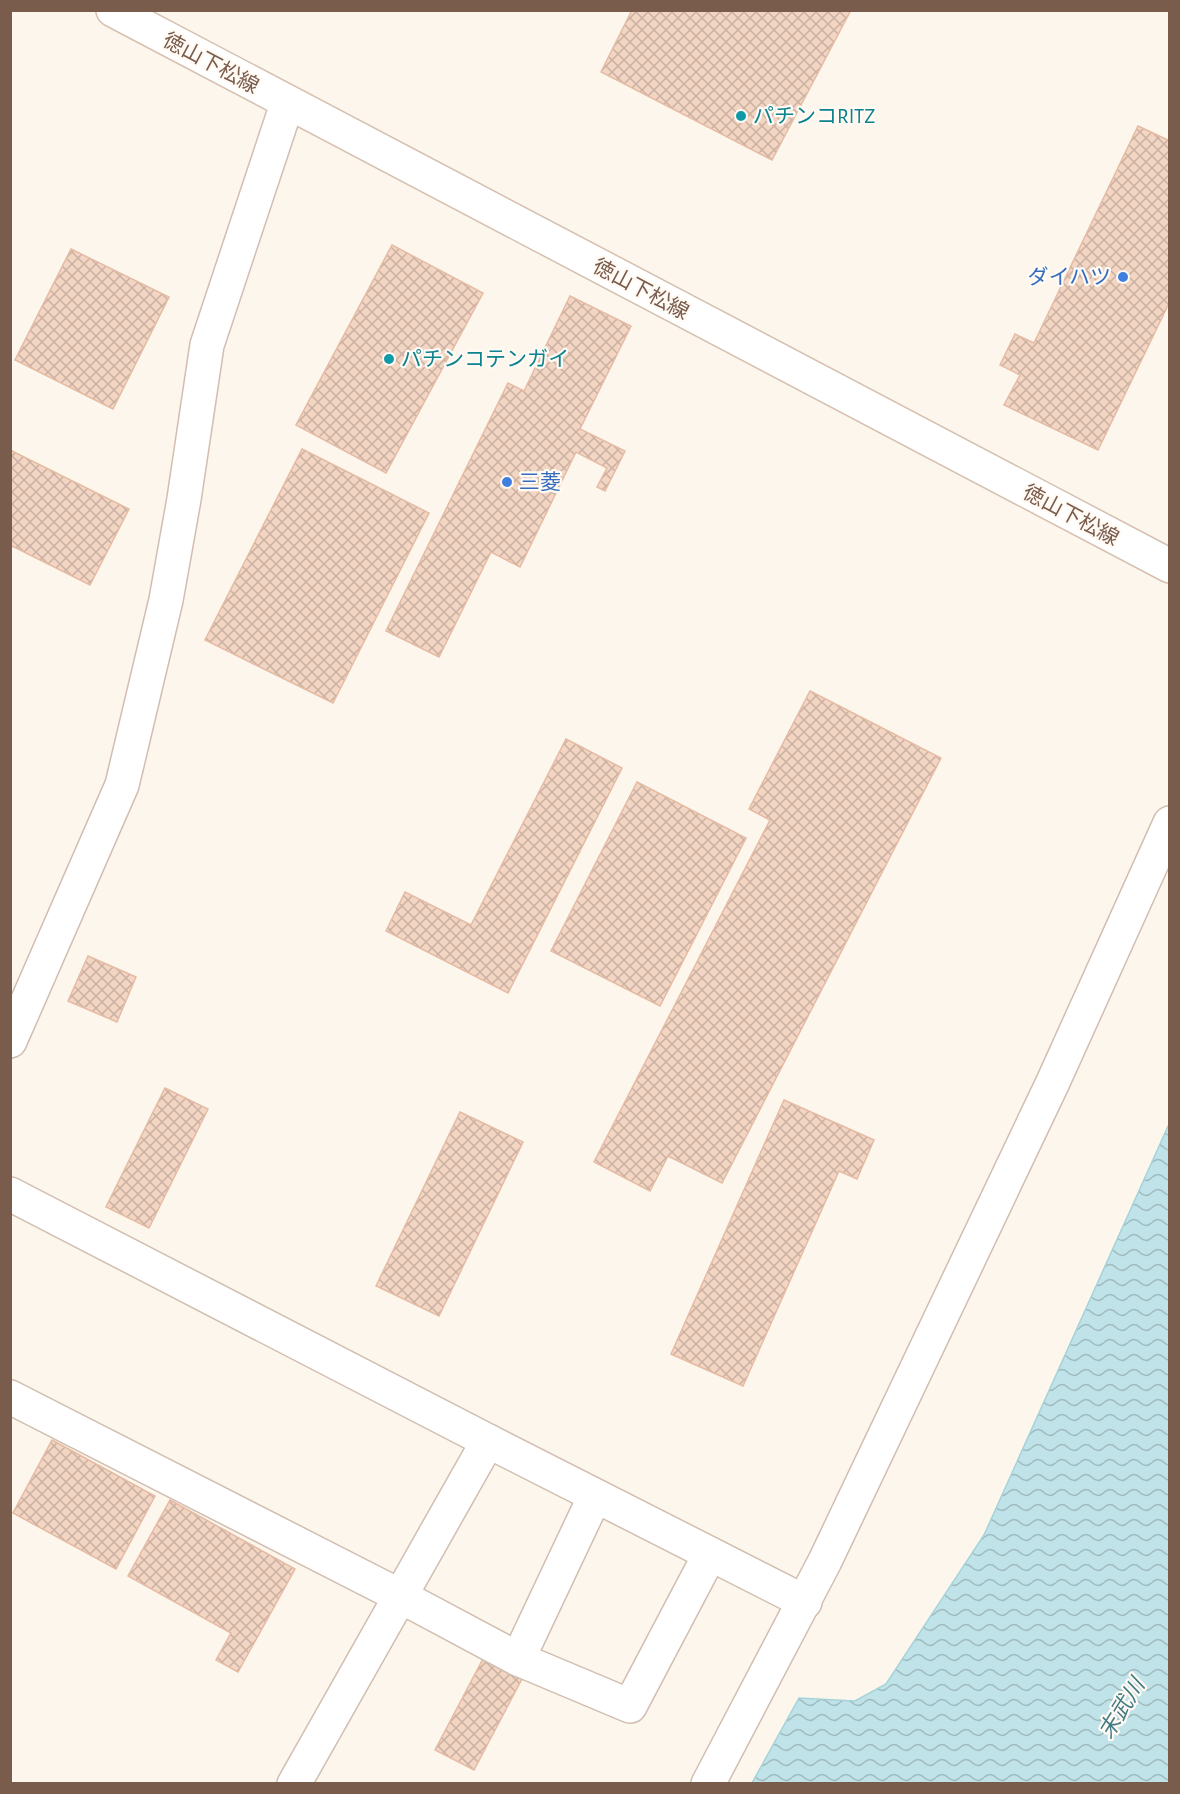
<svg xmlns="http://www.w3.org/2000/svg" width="1180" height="1794" viewBox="0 0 1180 1794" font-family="'Alegreya Sans','Noto Sans JP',sans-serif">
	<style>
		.water { fill: url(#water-waves); stroke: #a5d3da; stroke-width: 1.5 }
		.building { fill: url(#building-cross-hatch); stroke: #e6bba3; stroke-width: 1.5 }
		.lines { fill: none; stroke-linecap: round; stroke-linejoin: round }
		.minor-casing { stroke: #d1beb0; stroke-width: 36 }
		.tertiary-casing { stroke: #d1beb0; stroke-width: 36 }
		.secondary-casing { stroke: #d6c0b0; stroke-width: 36 }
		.minor { stroke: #fff; stroke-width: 33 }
		.tertiary { stroke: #fff; stroke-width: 33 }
		.secondary { stroke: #fff; stroke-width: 33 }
		.culture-dot { fill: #0f9aa8; stroke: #fffaf3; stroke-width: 2 }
		.shop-dot { fill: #3f7fe0; stroke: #fffaf3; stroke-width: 2 }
		.labels { text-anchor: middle; stroke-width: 4.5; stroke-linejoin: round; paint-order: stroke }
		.street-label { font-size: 21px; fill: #7a5c4d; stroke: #fffaf3 }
		.culture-label { font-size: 21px; fill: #0d838f; stroke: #fffaf3; text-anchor: start }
		.shop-label { font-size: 21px; fill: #366cbe; stroke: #fffaf3; text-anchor: end }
		.water-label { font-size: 22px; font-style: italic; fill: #437c86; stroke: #fffaf3 }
	</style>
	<defs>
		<pattern id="water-waves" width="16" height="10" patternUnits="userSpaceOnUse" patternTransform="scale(1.5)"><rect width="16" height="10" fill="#bfe3e8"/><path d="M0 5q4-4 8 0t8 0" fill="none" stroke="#a0bbbe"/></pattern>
		<pattern id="building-cross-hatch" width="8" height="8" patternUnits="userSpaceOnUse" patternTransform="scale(1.5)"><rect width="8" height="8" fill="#f3d5c3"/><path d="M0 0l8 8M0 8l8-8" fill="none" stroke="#cab0a1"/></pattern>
	</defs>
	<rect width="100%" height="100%" fill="#fdf6ec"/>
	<!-- water -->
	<path class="water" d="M 1169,1124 L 1169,1783 L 752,1783 L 799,1698 L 855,1701 L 886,1684 L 984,1535 Z"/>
	<!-- building -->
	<path class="building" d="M 632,10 L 851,10 L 772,160 L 601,72 Z
		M 1138,126 L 1170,141 L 1170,301 L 1098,450 L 1004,405 L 1020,375 L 1000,365 L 1015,334 L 1034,343 Z
		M 392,245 L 483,293 L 386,473 L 296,425 Z
		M 71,249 L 169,297 L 113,409 L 15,360 Z
		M 570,296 L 631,326 L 580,429 L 625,451 L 605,491 L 597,487 L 607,468 L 576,452 L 520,567 L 491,552 L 439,657 L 386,631 L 508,383 L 524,391 Z
		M 302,449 L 429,513 L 333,703 L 205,640 Z
		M 10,450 L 129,509 L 90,585 L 10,545 Z
		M 810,691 L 941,758 L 722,1183 L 668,1156 L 650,1191 L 594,1162 L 770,820 L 749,809 Z
		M 566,739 L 622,768 L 508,993 L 386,931 L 405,892 L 471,925 Z
		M 637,782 L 746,838 L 660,1006 L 551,951 Z
		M 88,956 L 136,977 L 117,1022 L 68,1001 Z
		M 165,1088 L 208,1109 L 149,1228 L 106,1207 Z
		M 784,1100 L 874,1140 L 857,1179 L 839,1171 L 743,1386 L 671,1354 Z
		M 460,1112 L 523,1142 L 439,1316 L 376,1286 Z
		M 52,1440 L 155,1496 L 116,1569 L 13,1513 Z
		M 170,1500 L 295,1569 L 238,1672 L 216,1660 L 231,1633 L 128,1576 Z
		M 485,1655 L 524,1675 L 474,1770 L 435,1750 Z"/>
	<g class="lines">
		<defs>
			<path id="minor" d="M 10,1397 L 400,1596 L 518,1659 L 630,1706 L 710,1554
				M 518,1659 L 595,1496
				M 294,1784 L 488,1441
				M 708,1784 L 825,1561 L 1053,1082 L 1170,823"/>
			<path id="tertiary" d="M 10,1041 L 122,785 L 166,600 L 184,499 L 207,345 L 287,104
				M 10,1194 L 488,1441 L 805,1602"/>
			<path id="secondary" d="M 113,10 L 1170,566"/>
		</defs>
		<!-- minor casing -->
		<use href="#minor" class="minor-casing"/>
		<!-- tertiary casing -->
		<use href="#tertiary" class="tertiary-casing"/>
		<!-- secondary casing -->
		<use href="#secondary" class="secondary-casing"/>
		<!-- minor -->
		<use href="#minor" class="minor"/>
		<!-- tertiary -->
		<use href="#tertiary" class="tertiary"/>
		<!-- secondary -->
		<use href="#secondary" class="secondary"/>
	</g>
	<!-- markers -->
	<g class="culture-dot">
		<circle cx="741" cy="116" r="6"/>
		<circle cx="389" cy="359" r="6"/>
	</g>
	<g class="shop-dot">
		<circle cx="1123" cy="277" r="6"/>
		<circle cx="507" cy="482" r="6"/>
	</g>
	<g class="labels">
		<!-- street labels -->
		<g class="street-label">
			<text transform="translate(211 63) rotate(28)" y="7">徳山下松線</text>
			<text transform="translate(641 289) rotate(28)" y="7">徳山下松線</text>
			<text transform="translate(1071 515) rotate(28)" y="7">徳山下松線</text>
		</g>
		<!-- culture labels -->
		<g class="culture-label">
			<text x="753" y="123">パチンコRITZ</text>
			<text x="401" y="366">パチンコテンガイ</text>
		</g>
		<!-- shop labels -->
		<g class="shop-label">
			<text x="1111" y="284">ダイハツ</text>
			<text x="519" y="489" text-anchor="start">三菱</text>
		</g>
		<!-- water labels -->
		<g class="water-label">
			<text transform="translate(1121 1708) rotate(-58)" y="8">末武川</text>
		</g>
	</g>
	<!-- border -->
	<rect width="1180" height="1794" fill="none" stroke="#7a5c4d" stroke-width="24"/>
</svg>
